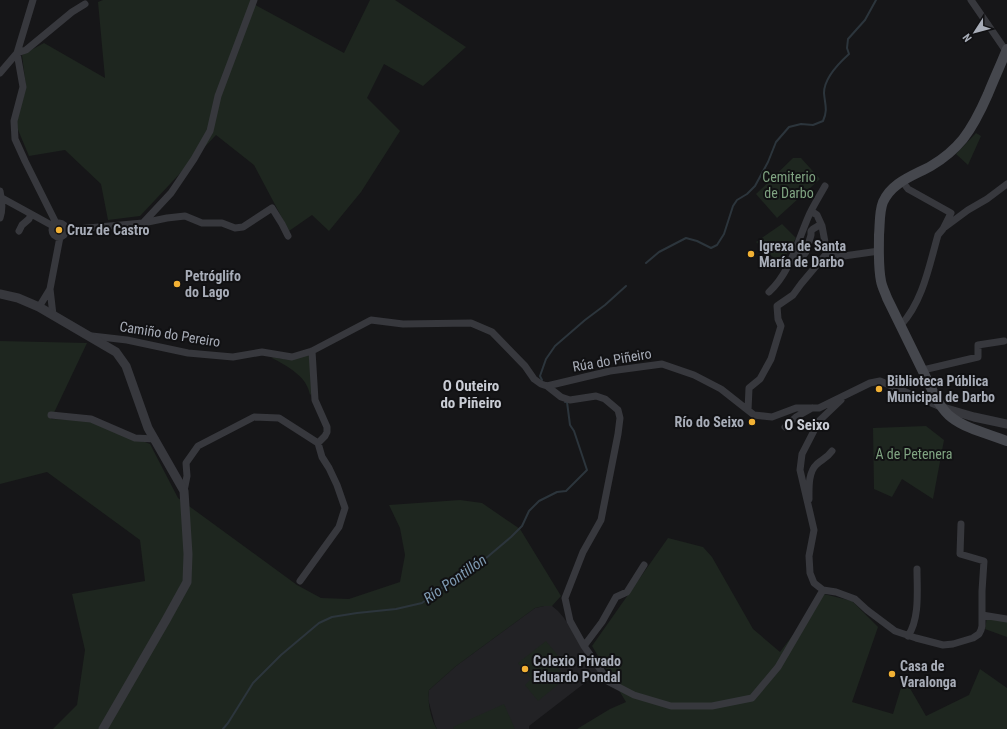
<svg xmlns="http://www.w3.org/2000/svg" width="1007" height="729" viewBox="0 0 1007 729" font-family="'Roboto Condensed',sans-serif">
	<style>
		.built { fill: #222225 }
		.green { fill: #1e261f }
		.lines { fill: none; stroke-linecap: round; stroke-linejoin: round }
		.stream { stroke: #2c353c; stroke-width: 2 }
		.minor { stroke: #37383d; stroke-width: 7 }
		.tertiary { stroke: #37383d; stroke-width: 9 }
		.secondary { stroke: #45474d; stroke-width: 10 }
		.poi-dot { fill: #f2b134; stroke: #111113; stroke-width: 1.5 }
		.labels { text-anchor: middle; stroke-width: 4; stroke-linejoin: round; paint-order: stroke }
		.park-label { font-size: 14px; fill: #7fa381; stroke: #111113 }
		.poi-label { font-size: 14px; font-weight: bold; fill: #a8adb8; stroke: #111113; text-anchor: start }
		.street-label { font-size: 14px; fill: #a8adb8; stroke: #111113 }
		.neighbourhood-label { font-size: 15px; font-weight: bold; fill: #c9ccd4; stroke: #111113 }
		.water-label { font-size: 15px; font-style: italic; fill: #7f9bb3; stroke: #111113 }
	</style>
	<rect width="100%" height="100%" fill="#161618"/>
	<!-- built -->
	<path class="built" d="M 544,606 L 552,606 L 558,611 L 564,618 L 599,672 L 529,726 L 529,729 L 437,729 L 435,725 L 428,699 L 429,690 L 456,666 L 535,608 Z"/>
	<!-- green -->
	<path class="green" d="M 103,0 L 251,0 L 250,2 L 344,53 L 370,0 L 395,0 L 466,47 L 423,86 L 384,64 L 367,98 L 400,131 L 361,192 L 329,231 L 312,215 L 289,231 L 254,165 L 216,135 L 140,216 L 108,220 L 101,184 L 65,150 L 29,156 L 16,125 L 26,87 L 22,55 L 44,43 L 105,78 L 98,2 Z
		M 976,133 L 981,136 L 968,165 L 956,154 Z
		M 793,158 L 801,158 L 820,179 L 777,218 L 756,194 Z
		M 782,224 L 796,238 L 781,264 L 756,242 Z
		M 0,341 L 87,343 L 51,419 L 89,420 L 150,444 L 178,498 L 297,585 L 321,598 L 349,599 L 400,582 L 405,555 L 400,528 L 389,505 L 460,500 L 482,503 L 520,529 L 561,596 L 552,606 L 544,606 L 535,608 L 456,666 L 429,690 C 427,701 431,720 437,729 L 53,729 L 77,705 L 85,650 L 72,594 L 145,581 L 140,540 L 47,472 L 0,484 Z
		M 307,355 L 310,357 L 312,393 L 310,395 C 307,376 287,366 272,358 L 273,357 C 287,361 293,359 307,355 Z
		M 926,426 L 944,440 L 933,499 L 902,479 L 892,497 L 874,489 L 873,428 Z
		M 668,538 L 703,547 L 712,557 L 753,629 L 780,652 L 824,594 L 852,601 L 878,627 L 852,702 L 893,714 L 904,678 L 926,716 L 969,695 L 980,669 L 1007,688 L 1007,729 L 577,729 L 610,709 L 626,702 L 592,646 Z
		M 987,617 L 1007,620 L 1007,637 L 985,629 Z
		M 546,641 L 559,657 L 553,662 L 566,678 L 538,701 L 525,685 L 531,679 L 518,663 Z
		M 504,704 L 515,729 L 454,729 L 453,727 Z"/>
	<g class="lines">
		<!-- stream -->
		<path class="stream" d="M 646,263 L 659,252 L 686,238 L 697,241 L 711,248 L 717,245 L 724,234 L 733,206 L 737,200 L 747,194 L 755,186 L 768,162 L 776,142 L 789,127 L 801,124 L 813,125 L 823,121 C 828,110 825,105 824,93 C 824,79 839,63 849,54 L 847,48 L 848,39 L 865,20 L 876,0
			M 542,380 L 540,376 L 546,359 L 555,346 L 585,320 L 605,305 L 626,286
			M 223,729 L 228,723 L 253,683 L 281,655 L 319,623 L 332,617 L 357,613 L 396,609 L 422,603 L 466,570 L 485,559 L 511,537 L 522,526 L 529,511 L 539,501 L 557,492 L 566,491 L 587,470 L 574,431 L 570,425 L 567,402 L 565,402"/>
		<!-- minor -->
		<path class="minor" d="M 971,0 L 1006,51
			M 17,53 L 23,87 L 14,121 L 15,139 L 25,161 L 56,223
			M 17,53 L 26,50 L 72,12 L 85,4
			M 0,73 L 17,53 L 33,0
			M 0,191 C 2,200 3,210 0,218
			M 2,198 L 53,226
			M 811,211 L 817,215 L 822,226 L 827,253
			M52 230a7 7 0 1 1 14 0a7 7 0 1 1-14 0Z
			M 143,223 L 167,218 L 185,216 L 202,223 L 222,223 L 235,228 L 243,227 L 272,208 L 282,224 L 288,236
			M 945,227 L 968,210 L 987,199 L 1007,184
			M 66,230 L 143,223 L 171,193 L 194,159 L 210,131 L 218,96 L 254,0
			M 19,231 L 22,225 L 29,219 L 31,214
			M 797,247 L 796,252 L 798,256 L 803,256 L 806,252 L 811,235 L 811,231 L 813,229 L 818,226 L 822,226
			M 827,253 L 837,257 L 879,251
			M 50,289 L 53,315
			M 769,292 C 791,272 798,239 810,213 C 815,203 820,195 825,186
			M 39,307 L 50,289 L 60,237
			M 901,325 C 923,301 929,266 938,235 L 943,229 L 951,213 L 908,189 L 902,181
			M 92,336 L 127,340 L 188,353 L 233,357 L 262,352 L 292,357 L 312,351 L 371,320 L 403,324 L 471,323 L 492,332 L 525,366 L 534,379 L 541,384 L 547,386 L 610,371 L 662,364 L 694,375 L 721,389 L 754,415 L 772,417 L 796,408 L 819,408 L 870,383 L 880,381 L 943,408
			M 923,370 L 978,357 L 978,345 L 1004,341
			M 547,386 L 561,397 L 570,400 L 596,396 L 605,399 L 618,410 L 620,418 L 618,434 L 601,520 L 583,552 L 565,598 L 570,621 L 584,646 L 609,682 L 634,695 L 671,706 L 712,706 L 752,698 L 778,667 L 823,590
			M 748,410 L 749,388 L 760,379 L 771,359 L 781,326 L 778,319 L 777,306 L 793,295 L 801,284 L 827,253
			M 51,415 L 91,419 L 135,438 L 155,439
			M 785,427 L 796,417 L 812,408
			M 184,491 L 187,476 L 186,463 L 198,446 L 254,417 L 279,418 L 318,443 L 325,436 L 327,432 L 327,427 L 315,400 L 312,351
			M 809,499 C 809,488 808,472 817,464 C 823,459 827,458 832,451
			M 300,581 L 339,527 L 345,508 L 337,485 L 329,468 L 322,457 L 318,443
			M 823,590 L 836,592 L 855,599 L 867,610 L 895,631 L 916,638 L 943,645 L 953,644 L 973,638 L 979,634 L 981,630 L 982,626 L 982,591 L 984,561 L 960,554 L 961,524
			M 823,590 L 814,583 L 810,573 L 809,556 L 814,530 L 800,470 L 802,454 L 819,421 L 841,400
			M 982,615 L 1007,619
			M 908,636 C 920,618 917,590 917,569
			M 584,646 L 602,622 L 616,597 L 627,592 L 644,565"/>
		<!-- tertiary -->
		<path class="tertiary" d="M 0,294 L 18,298 L 39,307 L 116,352 L 126,366 L 148,428 L 184,491 L 188,554 L 187,582 L 166,620 L 103,729
			M 943,408 L 950,410 L 974,417 L 1007,424"/>
		<!-- secondary -->
		<path class="secondary" d="M 1007,49 C 1001,64 994,79 988,94 C 981,110 974,125 963,139 C 954,150 943,159 931,166 C 913,176 892,182 883,202 C 879,212 880,225 879,235 C 879,250 878,266 881,281 C 882,287 885,292 887,298 L 937,400 C 941,406 945,413 951,417 C 966,429 989,434 1007,441"/>
	</g>
	<!-- markers -->
	<g class="poi-dot">
		<circle cx="59" cy="230" r="4"/>
		<circle cx="751" cy="254" r="4"/>
		<circle cx="177" cy="284" r="4"/>
		<circle cx="879" cy="389" r="4"/>
		<circle cx="752" cy="422" r="4"/>
		<circle cx="525" cy="669" r="4"/>
		<circle cx="892" cy="674" r="4"/>
	</g>
	<g class="labels">
		<!-- park labels -->
		<g class="park-label">
			<text x="789" y="182">Cemiterio<tspan x="789" dy="16">de Darbo</tspan></text>
			<text x="914" y="459">A de Petenera</text>
		</g>
		<!-- poi labels -->
		<g class="poi-label">
			<text x="67" y="235">Cruz de Castro</text>
			<text x="759" y="251">Igrexa de Santa<tspan x="759" dy="16">María de Darbo</tspan></text>
			<text x="185" y="281">Petróglifo<tspan x="185" dy="16">do Lago</tspan></text>
			<text x="887" y="386">Biblioteca Pública<tspan x="887" dy="16">Municipal de Darbo</tspan></text>
			<text x="744" y="427" text-anchor="end">Río do Seixo</text>
			<text x="533" y="666">Colexio Privado<tspan x="533" dy="16">Eduardo Pondal</tspan></text>
			<text x="900" y="671">Casa de<tspan x="900" dy="16">Varalonga</tspan></text>
		</g>
		<!-- street labels -->
		<g class="street-label">
			<text transform="translate(170 334) rotate(9)" y="5">Camiño do Pereiro</text>
			<text transform="translate(612 360) rotate(-10)" y="5">Rúa do Piñeiro</text>
		</g>
		<!-- neighbourhood labels -->
		<g class="neighbourhood-label">
			<text x="471" y="391">O Outeiro<tspan x="471" dy="17">do Piñeiro</tspan></text>
			<text x="807" y="430">O Seixo</text>
		</g>
		<!-- water labels -->
		<g class="water-label">
			<text transform="translate(455 579) rotate(-35)" y="5">Río Pontillón</text>
		</g>
	</g>
	<!-- north arrow -->
	<g transform="translate(975 32) rotate(234)" stroke="#111113" stroke-width="3" paint-order="stroke">
	<path d="M0-3L7 15L0 10L-7 15Z" fill="#a8adb8"/>
	<text y="-6" font-size="11" font-weight="bold" text-anchor="middle" fill="#a8adb8">N</text>
	</g>
</svg>
